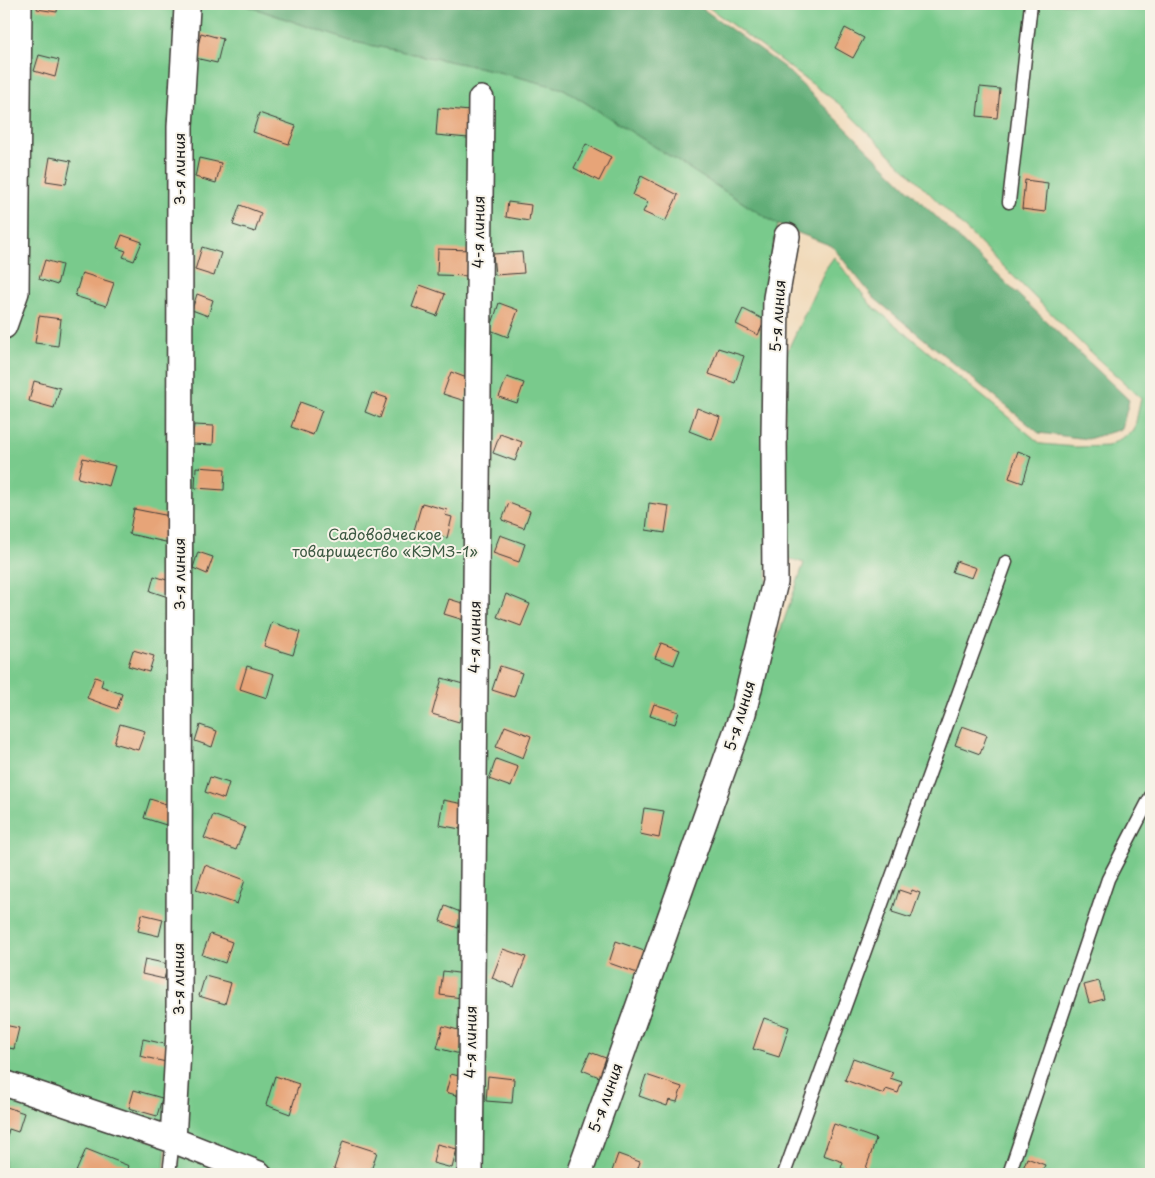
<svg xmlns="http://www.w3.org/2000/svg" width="1155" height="1178" viewBox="0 0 1155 1178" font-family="'Playpen Sans',sans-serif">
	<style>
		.green { fill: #79ca8c; stroke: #4a7354 }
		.forest { fill: #62ae78; stroke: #3f654a }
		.building { fill: #e7a478 }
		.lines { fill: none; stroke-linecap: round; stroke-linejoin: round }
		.service-casing { stroke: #3c3834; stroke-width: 15 }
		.minor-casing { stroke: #3c3834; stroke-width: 28 }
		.service { stroke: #fff; stroke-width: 12 }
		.minor { stroke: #fff; stroke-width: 25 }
		.labels { text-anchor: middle; stroke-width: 4; stroke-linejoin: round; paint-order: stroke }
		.street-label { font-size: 15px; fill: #1c1c1c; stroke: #f7f3e8 }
		.park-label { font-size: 15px; fill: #3d5943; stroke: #f7f3e8 }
	</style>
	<rect width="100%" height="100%" fill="#f7f3e8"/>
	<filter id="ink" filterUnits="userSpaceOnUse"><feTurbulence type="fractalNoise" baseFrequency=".02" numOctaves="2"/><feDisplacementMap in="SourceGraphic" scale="10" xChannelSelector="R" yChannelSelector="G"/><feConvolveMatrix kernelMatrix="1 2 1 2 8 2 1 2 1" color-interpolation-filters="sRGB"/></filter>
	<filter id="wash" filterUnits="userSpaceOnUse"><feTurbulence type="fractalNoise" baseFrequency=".0096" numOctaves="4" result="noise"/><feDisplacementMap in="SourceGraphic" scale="20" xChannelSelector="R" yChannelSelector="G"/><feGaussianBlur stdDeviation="1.12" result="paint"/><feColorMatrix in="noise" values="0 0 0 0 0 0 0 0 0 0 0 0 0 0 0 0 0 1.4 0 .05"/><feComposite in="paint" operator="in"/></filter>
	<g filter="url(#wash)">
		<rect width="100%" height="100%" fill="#f1daba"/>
		<!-- green -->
		<path class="green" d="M 4,4 L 242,4 L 350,41 L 483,68 L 564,89 L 778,225 L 766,279 L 767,585 L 743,697 L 572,1174 L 271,1174 L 4,1076 Z
			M 704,4 L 1151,4 L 1151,1174 L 590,1174 L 804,563 L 784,557 L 785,356 L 826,268 L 834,257 L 871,305 L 1041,444 L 1076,447 L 1108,446 L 1134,431 L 1141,398 L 1090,352 L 838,103 Z
			M 4,1090 L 166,1146 L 164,1174 L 4,1174 Z
			M 181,1150 L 238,1174 L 177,1174 Z"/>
		<!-- forest -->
		<path class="forest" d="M 242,4 L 696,4 L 785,68 L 928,209 L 1129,400 L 1122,429 L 1088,439 L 1039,433 L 874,298 L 832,246 L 778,225 L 564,89 L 483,68 L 350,41 Z"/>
		<g id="blocks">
			<!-- building -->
			<path class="building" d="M 38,4 L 58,4 L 57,12 L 37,9 Z
				M 845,28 L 864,38 L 853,58 L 835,48 Z
				M 201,33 L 223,39 L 217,63 L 195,58 Z
				M 39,55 L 59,60 L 55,77 L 34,71 Z
				M 980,87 L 1000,89 L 997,118 L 977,116 Z
				M 438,108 L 470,111 L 468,138 L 436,135 Z
				M 259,113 L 296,126 L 289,144 L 253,132 Z
				M 586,144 L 611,157 L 599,181 L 574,168 Z
				M 50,157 L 71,161 L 66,184 L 46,181 Z
				M 199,158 L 221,163 L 216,183 L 195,177 Z
				M 641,176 L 678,195 L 665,222 L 643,212 L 648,202 L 633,195 Z
				M 1025,180 L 1048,183 L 1045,212 L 1022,209 Z
				M 508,202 L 531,205 L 529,221 L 506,217 Z
				M 240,205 L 261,213 L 255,232 L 233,225 Z
				M 122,235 L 142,242 L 134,261 L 123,257 L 126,251 L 117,248 Z
				M 202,247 L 221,253 L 214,276 L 195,270 Z
				M 438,249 L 472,250 L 472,276 L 437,275 Z
				M 522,252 L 524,273 L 495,275 L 493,254 Z
				M 45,260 L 62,265 L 57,285 L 39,279 Z
				M 82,273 L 114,283 L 106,306 L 75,296 Z
				M 420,285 L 445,294 L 437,316 L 412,307 Z
				M 197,294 L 213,300 L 208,316 L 192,310 Z
				M 499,303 L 518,310 L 508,337 L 490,330 Z
				M 743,309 L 765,320 L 758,335 L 736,324 Z
				M 39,316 L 61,319 L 58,346 L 35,343 Z
				M 718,348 L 744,356 L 735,383 L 709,374 Z
				M 451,372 L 472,380 L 465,401 L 443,394 Z
				M 507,377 L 524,383 L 517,403 L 499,397 Z
				M 34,381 L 60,388 L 54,408 L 29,401 Z
				M 372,393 L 387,398 L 380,418 L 365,412 Z
				M 300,402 L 322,410 L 313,435 L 291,427 Z
				M 697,408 L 720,417 L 712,440 L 689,431 Z
				M 194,425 L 214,426 L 213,445 L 192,444 Z
				M 500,434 L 522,442 L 515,461 L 493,453 Z
				M 1018,451 L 1031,456 L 1023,483 L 1009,478 Z
				M 83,458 L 115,466 L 109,486 L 78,478 Z
				M 196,467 L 225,469 L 224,490 L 195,488 Z
				M 422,503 L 447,510 L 445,515 L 452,517 L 447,538 L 439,536 L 438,541 L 413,534 Z
				M 509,503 L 530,511 L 524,528 L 502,520 Z
				M 649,503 L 669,506 L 665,533 L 646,530 Z
				M 134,509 L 175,517 L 170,543 L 129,534 Z
				M 500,535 L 525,544 L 519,562 L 493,553 Z
				M 198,552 L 213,557 L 207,574 L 193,568 Z
				M 956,561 L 976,568 L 972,578 L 952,572 Z
				M 154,576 L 173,582 L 168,597 L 150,591 Z
				M 506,594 L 530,604 L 521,626 L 497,617 Z
				M 449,599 L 472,606 L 467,621 L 444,614 Z
				M 272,622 L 300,632 L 293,655 L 264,646 Z
				M 661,643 L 680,650 L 674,665 L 655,658 Z
				M 133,650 L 154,656 L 149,672 L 128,666 Z
				M 247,666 L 274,674 L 267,698 L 240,689 Z
				M 500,666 L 522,673 L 514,697 L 492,690 Z
				M 95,677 L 103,680 L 101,686 L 122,694 L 117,709 L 87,698 Z
				M 442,678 L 470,686 L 459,722 L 432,714 Z
				M 654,704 L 679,712 L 675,724 L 650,716 Z
				M 120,724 L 145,731 L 138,750 L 114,743 Z
				M 200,725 L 217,731 L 212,747 L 195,741 Z
				M 505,726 L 531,736 L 523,758 L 496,747 Z
				M 962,726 L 987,735 L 980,754 L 955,745 Z
				M 496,759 L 518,767 L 511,787 L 489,779 Z
				M 210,777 L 229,783 L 224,799 L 205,792 Z
				M 150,799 L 172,806 L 166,825 L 144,818 Z
				M 443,800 L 464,804 L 460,829 L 439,825 Z
				M 644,808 L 664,811 L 659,838 L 640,834 Z
				M 213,815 L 245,827 L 236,850 L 204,838 Z
				M 205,865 L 245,880 L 237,904 L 196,890 Z
				M 899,890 L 911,894 L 912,890 L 920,893 L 911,918 L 892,912 Z
				M 445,906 L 463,913 L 458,928 L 440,921 Z
				M 142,914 L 163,919 L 159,936 L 138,931 Z
				M 210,934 L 232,942 L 225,963 L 202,955 Z
				M 616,941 L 647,952 L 640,974 L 609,963 Z
				M 503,949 L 526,957 L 514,987 L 492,978 Z
				M 145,959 L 168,964 L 164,979 L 142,974 Z
				M 443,971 L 465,974 L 462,998 L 440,995 Z
				M 205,976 L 231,983 L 225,1004 L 199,996 Z
				M 1099,981 L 1104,999 L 1089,1003 L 1084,985 Z
				M 764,1018 L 789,1027 L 779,1057 L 753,1049 Z
				M 4,1025 L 19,1028 L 14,1049 L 4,1047 Z
				M 443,1026 L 466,1032 L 460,1054 L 437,1048 Z
				M 143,1039 L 169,1045 L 166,1062 L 140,1056 Z
				M 590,1052 L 611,1060 L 604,1079 L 582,1070 Z
				M 853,1058 L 893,1072 L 890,1078 L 902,1082 L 898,1093 L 886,1089 L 884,1094 L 845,1080 Z
				M 451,1074 L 467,1078 L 462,1097 L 446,1092 Z
				M 646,1075 L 682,1087 L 677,1102 L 669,1100 L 667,1106 L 639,1096 Z
				M 275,1076 L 299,1084 L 290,1114 L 266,1105 Z
				M 488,1076 L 514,1079 L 512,1103 L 486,1101 Z
				M 134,1090 L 162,1098 L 157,1116 L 129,1108 Z
				M 4,1106 L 24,1113 L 18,1132 L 9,1129 L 6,1140 L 4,1139 Z
				M 834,1124 L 876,1139 L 864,1174 L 858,1174 L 841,1168 L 843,1162 L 823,1155 Z
				M 343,1141 L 377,1152 L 370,1174 L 350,1174 L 334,1169 Z
				M 437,1144 L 457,1149 L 452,1168 L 433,1163 Z
				M 86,1149 L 129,1166 L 126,1174 L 75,1174 Z
				M 618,1154 L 640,1162 L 636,1174 L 611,1174 Z
				M 1027,1158 L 1045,1165 L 1041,1174 L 1021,1174 Z"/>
		</g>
	</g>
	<g filter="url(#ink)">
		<use href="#blocks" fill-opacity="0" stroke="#3c3834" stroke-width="1"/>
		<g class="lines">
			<defs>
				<path id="service" d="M 1009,202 L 1031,4
					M 169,1174 L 173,1140
					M 784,1174 L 1006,562
					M 1009,1174 L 1108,879 L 1151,796"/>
				<path id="minor" d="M 4,326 L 16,292 L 19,4
					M 4,1083 L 173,1140 L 259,1174
					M 173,1140 L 179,1032 L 180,127 L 187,8
					M 470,1174 L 481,99
					M 579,1174 L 743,713 L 775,582 L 774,437 L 776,298 L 787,236"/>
			</defs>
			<!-- service casing -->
			<use href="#service" class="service-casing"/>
			<!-- minor casing -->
			<use href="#minor" class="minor-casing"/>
			<!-- service -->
			<use href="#service" class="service"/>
			<!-- minor -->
			<use href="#minor" class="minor"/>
		</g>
	</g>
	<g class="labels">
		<!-- street labels -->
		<g class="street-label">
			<text transform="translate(180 169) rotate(-90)" y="5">3-я линия</text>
			<text transform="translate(479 232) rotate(-89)" y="5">4-я линия</text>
			<text transform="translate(778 316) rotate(-86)" y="5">5-я линия</text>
			<text transform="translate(180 574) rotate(-90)" y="5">3-я линия</text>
			<text transform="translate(475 637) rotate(-89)" y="5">4-я линия</text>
			<text transform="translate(740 716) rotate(-73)" y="5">5-я линия</text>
			<text transform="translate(179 979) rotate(-90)" y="5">3-я линия</text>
			<text transform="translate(471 1042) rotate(-89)" y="5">4-я линия</text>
			<text transform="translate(606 1098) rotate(-70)" y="5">5-я линия</text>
		</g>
		<!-- park labels -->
		<g class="park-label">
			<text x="385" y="540">Садоводческое<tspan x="385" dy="17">товарищество «КЭМЗ-1»</tspan></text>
		</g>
	</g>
	<!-- margin -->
	<rect width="1155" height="1178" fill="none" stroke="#f7f3e8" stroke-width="20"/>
</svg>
